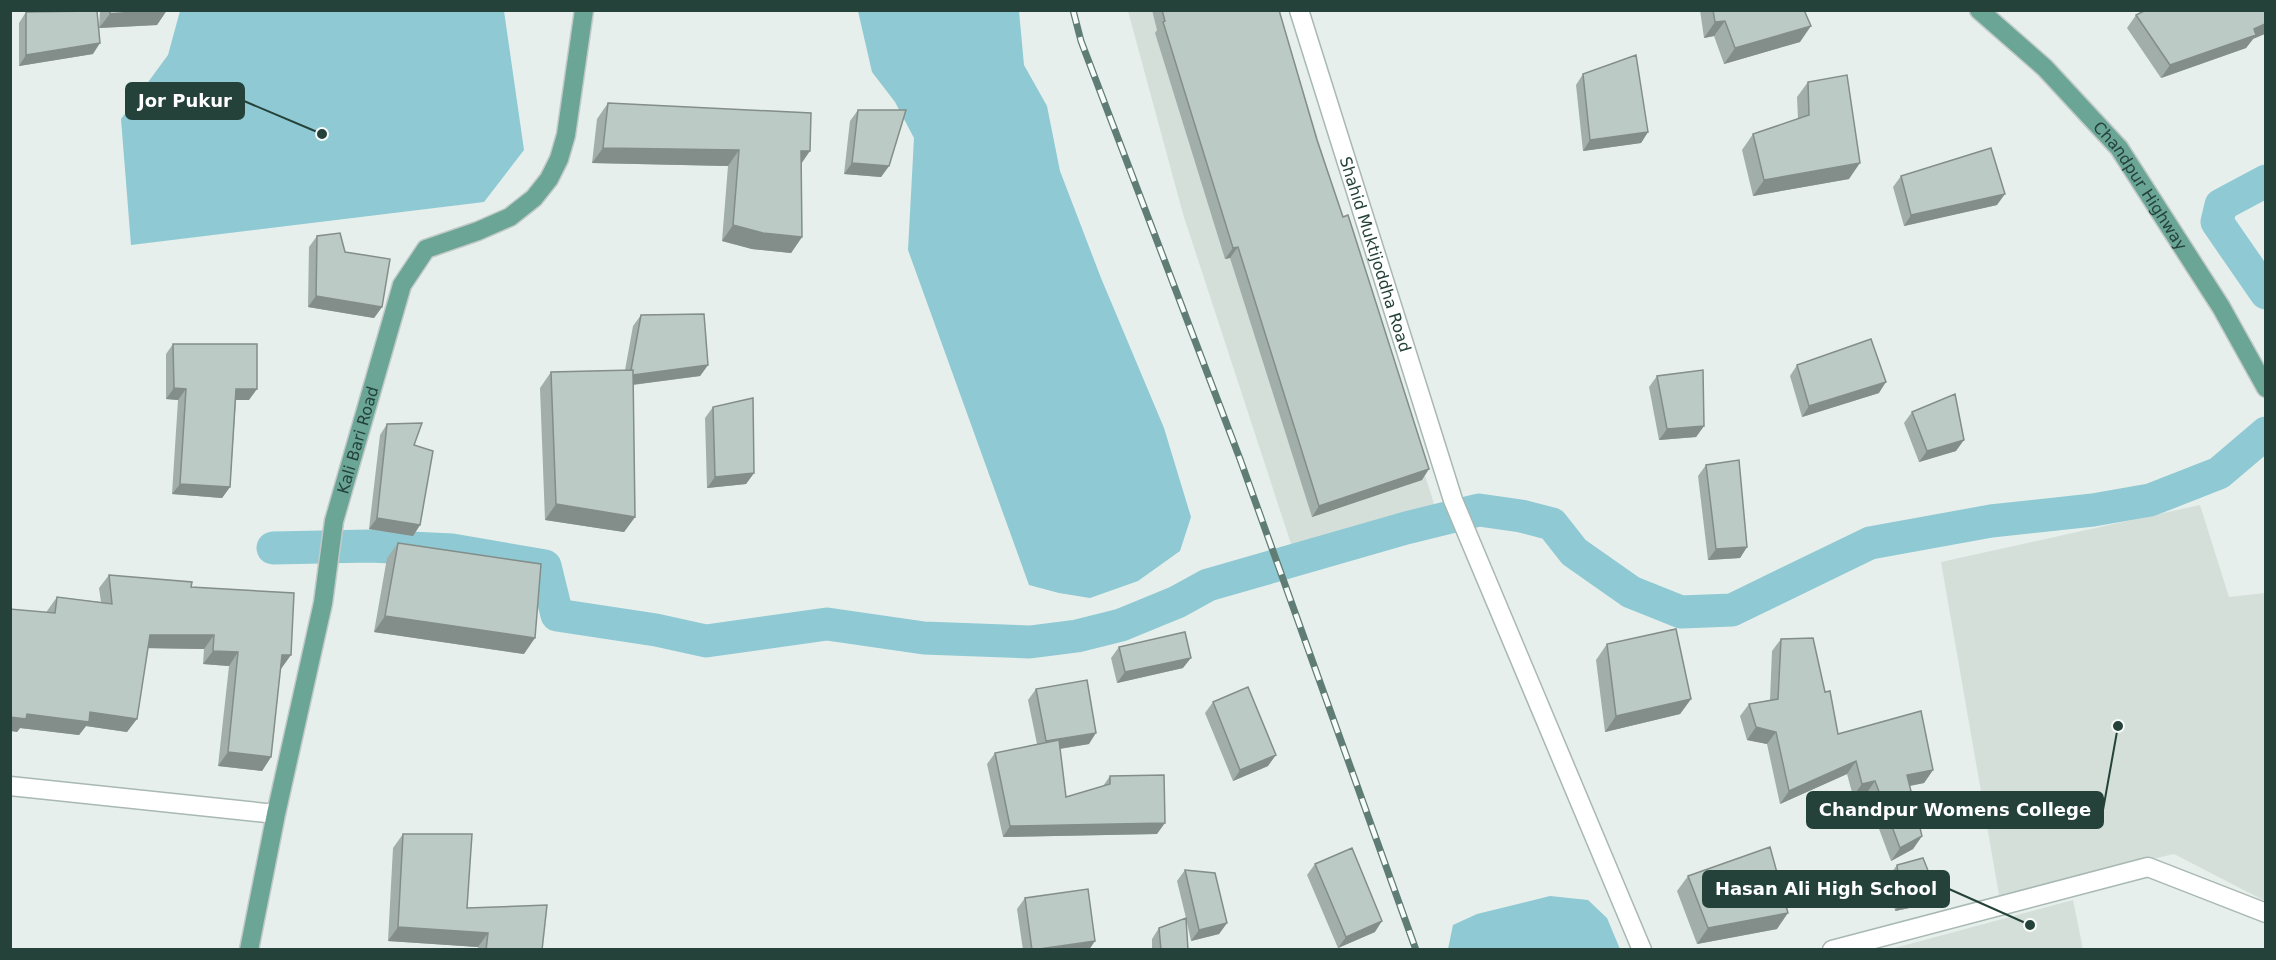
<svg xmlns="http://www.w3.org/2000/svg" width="2276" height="960" viewBox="0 0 2276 960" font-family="'DejaVu Sans',sans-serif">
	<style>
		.built { fill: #d4dfda }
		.water { fill: #8ec9d4 }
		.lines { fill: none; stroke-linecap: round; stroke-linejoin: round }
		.canal { stroke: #8ec9d4; stroke-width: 33 }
		.minor-casing { stroke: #a8b8b2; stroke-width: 21 }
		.major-casing { stroke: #c2cac8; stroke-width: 21 }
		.minor { stroke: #fff; stroke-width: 18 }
		.major { stroke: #6aa596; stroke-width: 18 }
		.rail-casing { stroke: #5f7d75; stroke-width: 7 }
		.rail { stroke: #f7fbf9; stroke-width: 4.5; stroke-dasharray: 14; stroke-linecap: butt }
		.wall { fill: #a1aea9 }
		.shaded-wall { fill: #838d89 }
		.building { fill: #bbcac4; stroke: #838d89; stroke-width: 1.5 }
		.labels { text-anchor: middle; stroke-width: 4.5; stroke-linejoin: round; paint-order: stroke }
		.street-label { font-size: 16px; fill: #24423a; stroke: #f7fbf9 }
		.leader { fill: none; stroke: #24423a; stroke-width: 2 }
		.callout-dot { fill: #24423a; stroke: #f7fbf9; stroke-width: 2 }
		.callout { fill: #24423a; stroke: #24423a; stroke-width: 2 }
		.callout-label { font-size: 18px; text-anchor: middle; font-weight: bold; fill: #fff }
	</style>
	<rect width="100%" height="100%" fill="#e6efeb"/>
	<!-- built -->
	<path class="built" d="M 1128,11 L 1279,11 L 1337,200 L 1437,513 L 1294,553 L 1183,214 Z
		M 2200,505 L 2229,597 L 2265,593 L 2265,901 L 2174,854 L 1999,895 L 1941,562 Z
		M 2073,900 L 2083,949 L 1891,949 Z"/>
	<!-- water -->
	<path class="water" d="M 180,11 L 504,11 L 524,150 L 484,202 L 131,245 L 121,119 L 168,55 Z
		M 858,11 L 1019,11 L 1024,65 L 1047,106 L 1060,171 L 1101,278 L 1164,428 L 1191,517 L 1180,551 L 1138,581 L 1090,598 L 1059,593 L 1029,585 L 908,250 L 914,138 L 895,102 L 872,72 Z
		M 1550,896 L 1588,900 L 1607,918 L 1620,949 L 1448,949 L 1453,925 L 1477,914 Z"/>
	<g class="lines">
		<!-- canal -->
		<path class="canal" d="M 2266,181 L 2221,205 L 2217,222 L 2266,293
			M 273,548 L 370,546 L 452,550 L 545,566 L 557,615 L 656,630 L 706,641 L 827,624 L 924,638 L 1030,642 L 1077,636 L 1121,625 L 1177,602 L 1208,585 L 1406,528 L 1479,510 L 1521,516 L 1552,524 L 1574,552 L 1631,592 L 1681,612 L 1732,610 L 1870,543 L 1991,521 L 2093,510 L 2150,500 L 2219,473 L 2266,433"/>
		<defs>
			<g id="minor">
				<path id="s1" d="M 1299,10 L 1453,500 L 1642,950"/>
				<path d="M 10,786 L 276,814"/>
				<path d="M 1832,950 L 2148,867 L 2266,913"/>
			</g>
			<g id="major">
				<path id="s2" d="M 1979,10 L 2045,68 L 2119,148 L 2221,307 L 2266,388"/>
				<path id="s3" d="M 249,950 L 276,814 L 323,603 L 334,521 L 402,285 L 426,249 L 478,231 L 510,217 L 534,198 L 549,179 L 559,159 L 566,135 L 584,10"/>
			</g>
		</defs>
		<!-- minor casing -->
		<use href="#minor" class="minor-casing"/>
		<!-- major casing -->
		<use href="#major" class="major-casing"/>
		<!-- minor -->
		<use href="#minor" class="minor"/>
		<!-- major -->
		<use href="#major" class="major"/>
		<defs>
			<path id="rail" d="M 1073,10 L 1081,41 L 1240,459 L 1416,950"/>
		</defs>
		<!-- rail casing -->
		<use href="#rail" class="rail-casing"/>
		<!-- rail -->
		<use href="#rail" class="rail"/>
	</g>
	<!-- wall -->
	<path class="wall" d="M 100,10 L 167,10 L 157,25 L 99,28 Z
		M 1152,10 L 1279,10 L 1317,140 L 1422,480 L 1312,517 L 1230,258 L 1225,259 L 1155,33 L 1157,30 Z
		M 1700,10 L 1804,10 L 1800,42 L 1724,64 L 1714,36 L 1704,38 Z
		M 26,12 L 93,54 L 19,66 L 19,23 Z
		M 2136,15 L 2253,39 L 2246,48 L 2161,78 L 2127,28 Z
		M 1583,74 L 1648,132 L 1641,143 L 1583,151 L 1576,85 Z
		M 1808,82 L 1849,179 L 1753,196 L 1742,150 L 1753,134 L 1798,119 L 1797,97 Z
		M 608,103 L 802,164 L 802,237 L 791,253 L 752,249 L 722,241 L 728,166 L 592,163 L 597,119 Z
		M 858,110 L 889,166 L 881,177 L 844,174 L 850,121 Z
		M 1901,176 L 1997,205 L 1904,226 L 1893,187 Z
		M 317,236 L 345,252 L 382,307 L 374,318 L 308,307 L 309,247 Z
		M 641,315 L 708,365 L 700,376 L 633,385 L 635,517 L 624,532 L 545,520 L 540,388 L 551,372 L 625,370 L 633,326 Z
		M 173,344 L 249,400 L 236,400 L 230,487 L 222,498 L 172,494 L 178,400 L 166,399 L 166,354 Z
		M 1797,365 L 1879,393 L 1802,417 L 1790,376 Z
		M 1657,376 L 1704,426 L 1696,437 L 1659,440 L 1649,387 Z
		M 713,407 L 754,473 L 746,484 L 707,488 L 705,418 Z
		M 1912,412 L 1956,451 L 1919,462 L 1904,423 Z
		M 387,424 L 414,445 L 420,525 L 413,536 L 369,529 L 380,435 Z
		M 1706,465 L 1747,547 L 1740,558 L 1708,560 L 1698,476 Z
		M 398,543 L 524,654 L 374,632 L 387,558 Z
		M 109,575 L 191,587 L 281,669 L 280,669 L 271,757 L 262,771 L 218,766 L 229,666 L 203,664 L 204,649 L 147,648 L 127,732 L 86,726 L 79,735 L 20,728 L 17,732 L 47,611 L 57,597 L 101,602 L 99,588 Z
		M 1781,639 L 1825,692 L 1838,734 L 1933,770 L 1924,783 L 1910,786 L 1922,836 L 1913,849 L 1891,861 L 1866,794 L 1853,796 L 1847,774 L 1780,804 L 1767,744 L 1747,740 L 1740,716 L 1749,704 L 1770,700 L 1772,651 Z
		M 1607,644 L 1691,699 L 1680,714 L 1605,732 L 1596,660 Z
		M 1119,647 L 1183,668 L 1117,683 L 1111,658 Z
		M 1036,689 L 1089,744 L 1060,749 L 1066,797 L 1103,786 L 1110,776 L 1157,834 L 1003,837 L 987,764 L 995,753 L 1037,744 L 1028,700 Z
		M 1213,702 L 1268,766 L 1233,781 L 1205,713 Z
		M 403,834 L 467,908 L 542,950 L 478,950 L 478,947 L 388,941 L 393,848 Z
		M 1315,864 L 1375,932 L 1338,948 L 1307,875 Z
		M 1897,865 L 1929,904 L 1895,911 L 1889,876 Z
		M 1185,870 L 1227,923 L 1219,934 L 1191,941 L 1186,918 L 1188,950 L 1152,950 L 1152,939 L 1159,928 L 1186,918 L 1177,881 Z
		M 1688,876 L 1777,929 L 1697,944 L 1677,891 Z
		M 1025,898 L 1089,950 L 1023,950 L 1017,909 Z"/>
	<!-- shaded-wall -->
	<path class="shaded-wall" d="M 157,10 L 167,10 L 157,25 L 99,28 L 110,14 Z
		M 1725,21 L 1714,36 L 1704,38 L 1715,22 Z
		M 2265,24 L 2265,34 L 2253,39 L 2246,48 L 2161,78 L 2170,65 Z
		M 1811,26 L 1800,42 L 1724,64 L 1735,48 Z
		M 100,43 L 93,54 L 19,66 L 26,55 Z
		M 1648,132 L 1641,143 L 1583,151 L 1590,140 Z
		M 603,148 L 739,150 L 728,166 L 592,163 Z
		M 801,151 L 810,151 L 799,167 Z
		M 852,163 L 889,166 L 881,177 L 844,174 Z
		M 1860,163 L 1849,179 L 1753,196 L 1764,180 Z
		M 2005,194 L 1997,205 L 1904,226 L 1911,215 Z
		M 733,225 L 802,237 L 791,253 L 752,249 L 722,241 Z
		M 1238,247 L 1230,258 L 1225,259 L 1233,248 Z
		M 316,296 L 382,307 L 374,318 L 308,307 Z
		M 708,365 L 700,376 L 622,386 L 630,375 Z
		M 1886,382 L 1879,393 L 1802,417 L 1809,406 Z
		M 174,388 L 186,389 L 178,400 L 166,399 Z
		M 236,389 L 257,389 L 249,400 L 229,400 Z
		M 1704,426 L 1696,437 L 1659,440 L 1667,429 Z
		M 1964,440 L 1956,451 L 1919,462 L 1927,451 Z
		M 1429,469 L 1422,480 L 1312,517 L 1319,506 Z
		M 754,473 L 746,484 L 707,488 L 715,477 Z
		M 180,484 L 230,487 L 222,498 L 172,494 Z
		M 556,504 L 635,517 L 624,532 L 545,520 Z
		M 377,518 L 420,525 L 413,536 L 369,529 Z
		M 1747,547 L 1740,558 L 1708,560 L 1716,549 Z
		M 385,616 L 535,638 L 524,654 L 374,632 Z
		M 150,635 L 214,635 L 204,649 L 140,648 Z
		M 213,651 L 238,652 L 229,666 L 203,664 Z
		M 282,655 L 291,655 L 281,669 L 273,668 Z
		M 1191,658 L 1183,668 L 1117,683 L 1125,672 Z
		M 1691,699 L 1680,714 L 1605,732 L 1616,716 Z
		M 90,712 L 137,719 L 127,732 L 86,726 L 79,735 L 20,728 L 17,732 L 10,731 L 10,717 L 27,714 Z
		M 1756,727 L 1776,732 L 1767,744 L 1747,740 Z
		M 1096,733 L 1089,744 L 1039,752 L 1046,741 Z
		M 228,752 L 271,757 L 262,771 L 218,766 Z
		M 1276,755 L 1268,766 L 1233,781 L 1240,770 Z
		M 1856,761 L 1847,774 L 1780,804 L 1789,791 Z
		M 1933,770 L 1924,783 L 1898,788 L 1907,775 Z
		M 1875,781 L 1866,794 L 1853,796 L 1862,784 Z
		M 1165,823 L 1157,834 L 1003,837 L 1010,826 Z
		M 1922,836 L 1913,849 L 1891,861 L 1900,848 Z
		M 1937,893 L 1929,904 L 1895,911 L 1902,901 Z
		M 1788,913 L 1777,929 L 1697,944 L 1708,928 Z
		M 1382,921 L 1375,932 L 1338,948 L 1346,937 Z
		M 1227,923 L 1219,934 L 1191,941 L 1199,930 Z
		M 398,927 L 488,933 L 478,947 L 388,941 Z
		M 1095,941 L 1089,950 L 1037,950 Z"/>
	<!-- building -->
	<path class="building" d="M 110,10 L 157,10 L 110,14 Z
		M 1162,10 L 1279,10 L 1317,140 L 1343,217 L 1348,215 L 1429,469 L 1319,506 L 1238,247 L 1233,248 L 1163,22 L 1165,21 Z
		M 1713,10 L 1804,10 L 1811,26 L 1735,48 L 1725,21 L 1715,22 Z
		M 2146,10 L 2265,10 L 2265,24 L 2254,29 L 2256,35 L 2170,65 L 2136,15 Z
		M 97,11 L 100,43 L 26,55 L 26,12 Z
		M 1636,55 L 1648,132 L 1590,140 L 1583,74 Z
		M 1847,75 L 1860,163 L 1764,180 L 1753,134 L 1809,115 L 1808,82 Z
		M 608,103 L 811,113 L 810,151 L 801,151 L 802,237 L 763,233 L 733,225 L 739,150 L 603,148 Z
		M 858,110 L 906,110 L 889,166 L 852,163 Z
		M 1991,148 L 2005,194 L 1911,215 L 1901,176 Z
		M 340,233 L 345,252 L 390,259 L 382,307 L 316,296 L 317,236 Z
		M 704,314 L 708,365 L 633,375 L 633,370 L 631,370 L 641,315 Z
		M 1871,339 L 1886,382 L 1809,406 L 1797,365 Z
		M 173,344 L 257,344 L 257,389 L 236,389 L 230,487 L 180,484 L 186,389 L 174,388 Z
		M 633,370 L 635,517 L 556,504 L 551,372 Z
		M 1703,370 L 1704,426 L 1667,429 L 1657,376 Z
		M 1955,394 L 1964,440 L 1927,451 L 1912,412 Z
		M 753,398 L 754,473 L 715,477 L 713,407 Z
		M 422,423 L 414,445 L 433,451 L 420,525 L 377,518 L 387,424 Z
		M 1739,460 L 1747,547 L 1716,549 L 1706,465 Z
		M 398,543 L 541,564 L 535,638 L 385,616 Z
		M 109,575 L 192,582 L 191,587 L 294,593 L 291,655 L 282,655 L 271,757 L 228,752 L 238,652 L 213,651 L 214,635 L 150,635 L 137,719 L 90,712 L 89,722 L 27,714 L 26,719 L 10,717 L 10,609 L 55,613 L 57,597 L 112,604 Z
		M 1676,629 L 1691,699 L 1616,716 L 1607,644 Z
		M 1185,632 L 1191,658 L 1125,672 L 1119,647 Z
		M 1813,638 L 1825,692 L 1830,691 L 1838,734 L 1921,711 L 1933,770 L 1907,775 L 1922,836 L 1900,848 L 1875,781 L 1862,784 L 1856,761 L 1789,791 L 1776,732 L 1756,727 L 1749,704 L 1778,699 L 1781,639 Z
		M 1087,680 L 1096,733 L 1046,741 L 1036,689 Z
		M 1248,687 L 1276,755 L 1240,770 L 1213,702 Z
		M 1059,740 L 1066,797 L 1110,784 L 1110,776 L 1164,775 L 1165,823 L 1010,826 L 995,753 Z
		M 403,834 L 472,834 L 467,908 L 547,905 L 542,950 L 486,950 L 488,933 L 398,927 Z
		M 1770,847 L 1788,913 L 1708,928 L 1688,876 Z
		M 1352,848 L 1382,921 L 1346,937 L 1315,864 Z
		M 1923,858 L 1937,893 L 1902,901 L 1897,865 Z
		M 1185,870 L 1215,873 L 1227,923 L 1199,930 Z
		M 1088,889 L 1095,941 L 1032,950 L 1025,898 Z
		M 1186,918 L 1188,950 L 1161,950 L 1159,928 Z"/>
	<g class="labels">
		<!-- street labels -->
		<g class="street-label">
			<text dy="6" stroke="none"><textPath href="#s2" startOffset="240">Chandpur Highway</textPath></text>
			<text dy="6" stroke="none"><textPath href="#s1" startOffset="256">Shahid Muktijoddha Road</textPath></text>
			<text dy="6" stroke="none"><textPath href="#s3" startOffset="522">Kali Bari Road</textPath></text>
		</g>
	</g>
	<!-- callouts -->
	<path class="leader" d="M322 134L244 101M2118 726L2103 810M2030 925L1949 889"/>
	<g class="callout-dot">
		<circle cx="322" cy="134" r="6"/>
		<circle cx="2118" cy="726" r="6"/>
		<circle cx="2030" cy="925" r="6"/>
	</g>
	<g class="callout">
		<rect x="126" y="83" width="118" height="36" rx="6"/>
		<rect x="1807" y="792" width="296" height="36" rx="6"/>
		<rect x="1703" y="871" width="246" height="36" rx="6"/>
	</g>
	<g class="callout-label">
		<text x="185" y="107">Jor Pukur</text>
		<text x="1955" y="816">Chandpur Womens College</text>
		<text x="1826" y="895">Hasan Ali High School</text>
	</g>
	<!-- border -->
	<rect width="2276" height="960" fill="none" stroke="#24423a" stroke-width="24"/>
</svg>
